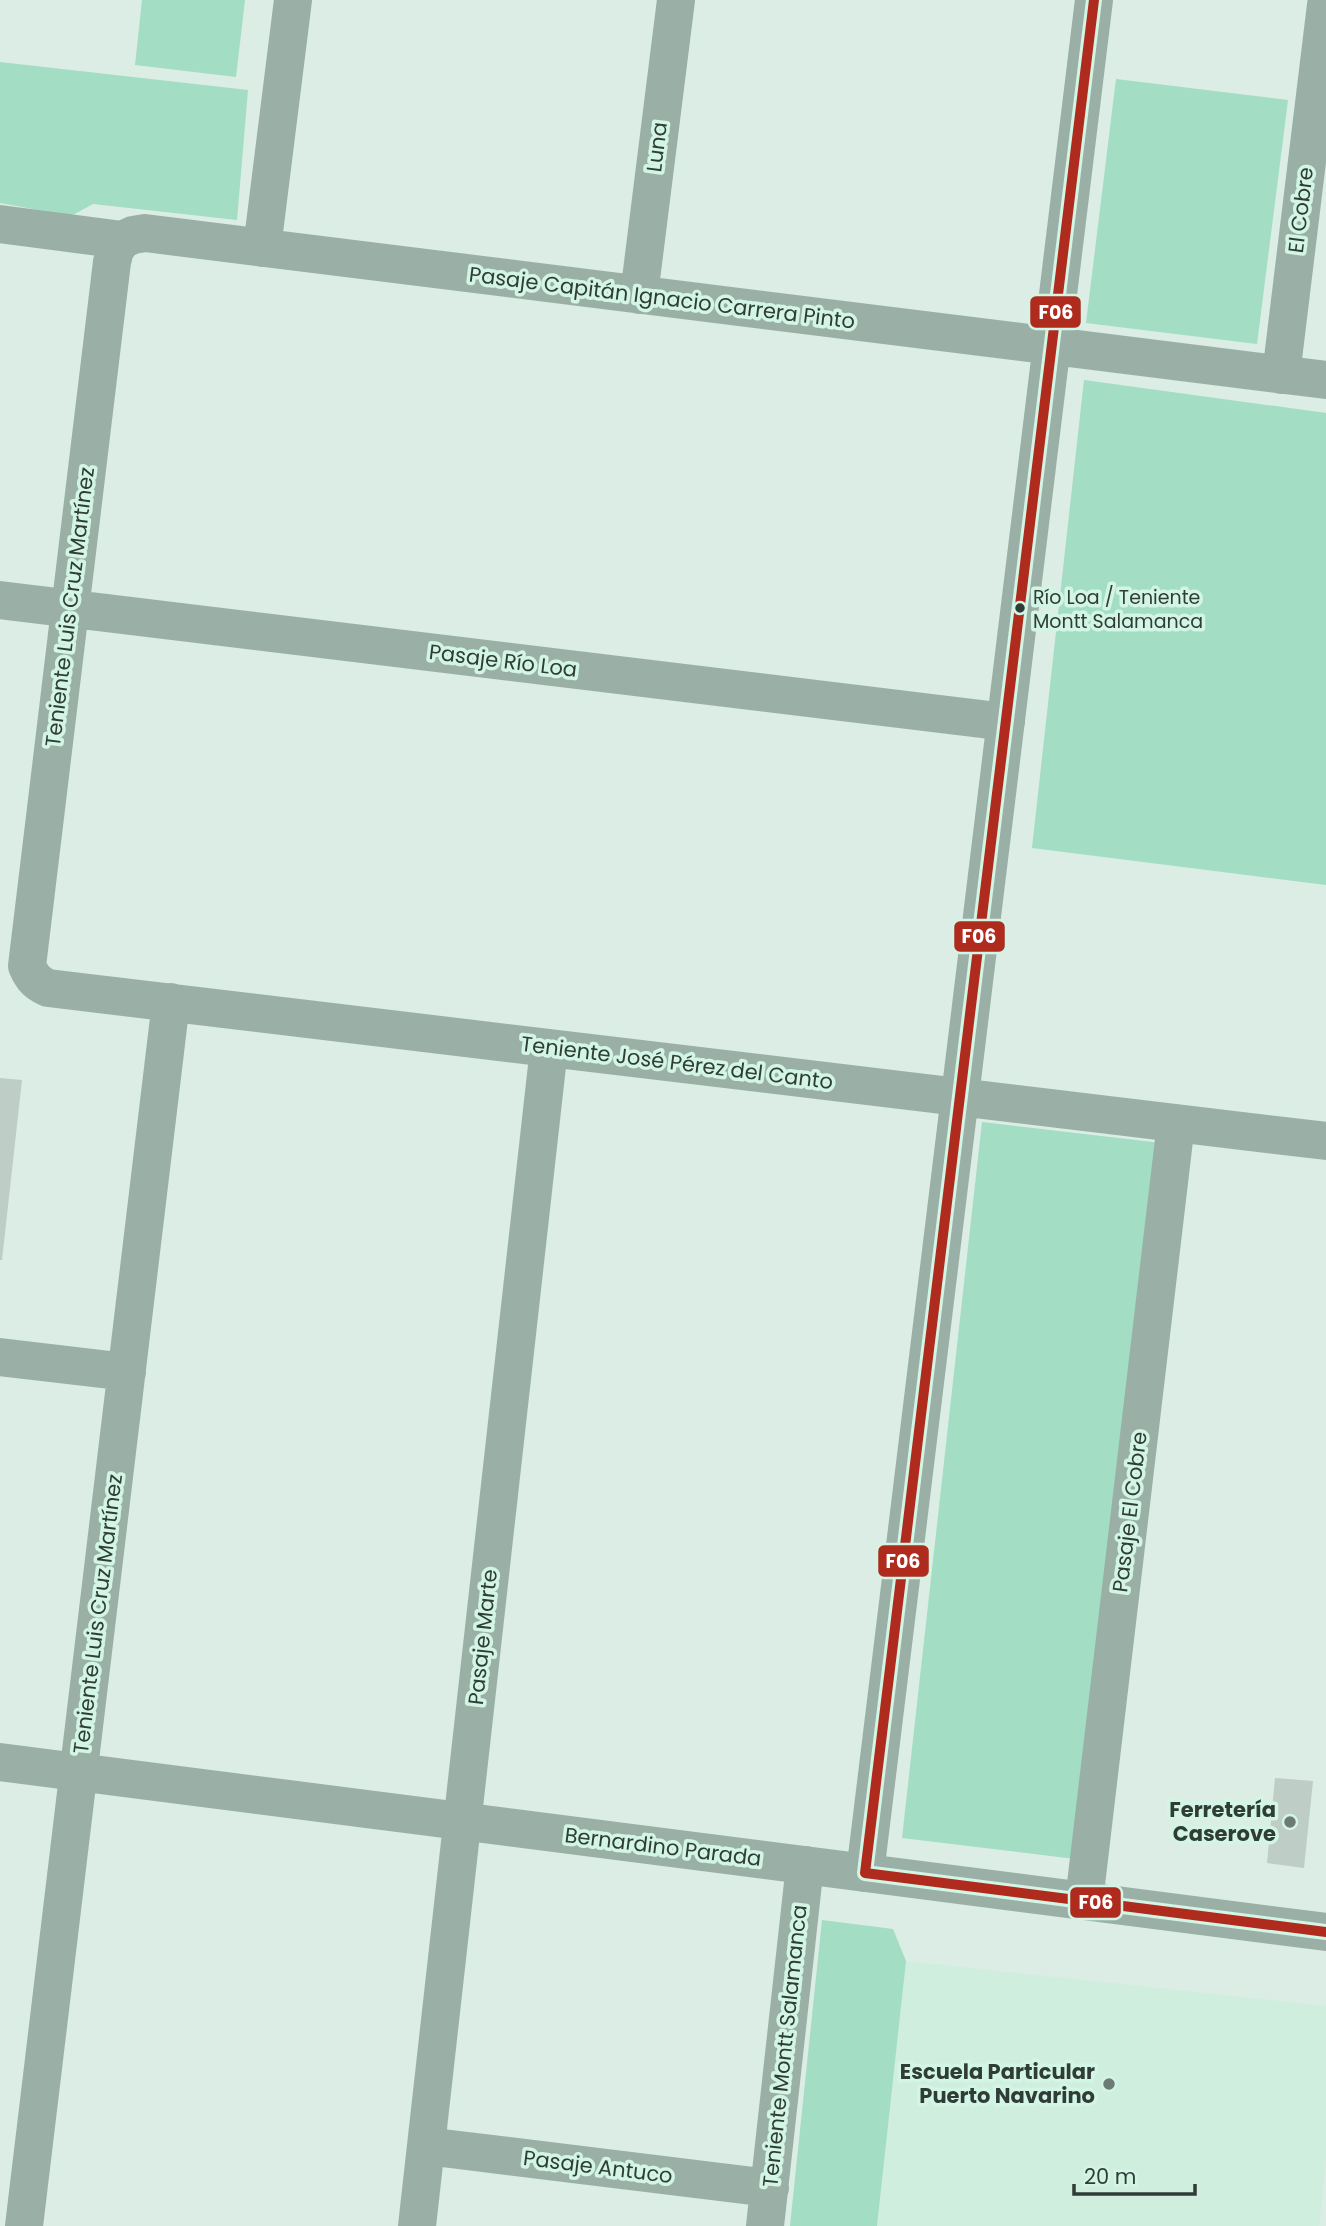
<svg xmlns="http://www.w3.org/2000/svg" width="1326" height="2226" viewBox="0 0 1326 2226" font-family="Poppins,sans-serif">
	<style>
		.built { fill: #cfeede }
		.green { fill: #a2ddc4 }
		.building { fill: #becdc5 }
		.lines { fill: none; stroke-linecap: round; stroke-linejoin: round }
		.minor { stroke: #9ab0a6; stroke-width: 38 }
		.tertiary { stroke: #9ab0a6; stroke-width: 38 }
		.bus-1-casing { stroke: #d3f5e5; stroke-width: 16 }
		.bus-1 { stroke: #af2b1e; stroke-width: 10 }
		.bus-dot { fill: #303d37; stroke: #d3f5e5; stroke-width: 2.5 }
		.poi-dot { fill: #6c7b74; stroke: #d3f5e5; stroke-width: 2.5 }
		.labels { text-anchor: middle; stroke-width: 7; stroke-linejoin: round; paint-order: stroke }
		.bus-label { font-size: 19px; fill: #303d37; stroke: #d3f5e5; text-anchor: start }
		.street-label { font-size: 21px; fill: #303d37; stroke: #d3f5e5 }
		.poi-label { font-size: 21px; font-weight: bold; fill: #303d37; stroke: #d3f5e5; text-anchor: end }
		.line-badge { stroke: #d3f5e5; stroke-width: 2.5 }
		.badge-label { font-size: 19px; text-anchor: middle; font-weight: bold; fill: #fff }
	</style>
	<rect width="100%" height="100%" fill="#dbede4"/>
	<!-- built -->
	<path class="built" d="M 906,1961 L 1326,2006 L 1326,2161 L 1319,2226 L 877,2226 Z"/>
	<!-- green -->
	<path class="green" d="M 142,0 L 245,0 L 236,77 L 135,65 Z
		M 0,62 L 248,90 L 237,220 L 93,204 L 71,216 L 0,203 Z
		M 1116,79 L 1288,100 L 1257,344 L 1086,323 Z
		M 1084,380 L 1326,413 L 1326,885 L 1032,848 Z
		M 982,1122 L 1161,1143 L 1075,1859 L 902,1838 Z
		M 822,1920 L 893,1929 L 906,1961 L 877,2226 L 790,2226 Z"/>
	<!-- building -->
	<path class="building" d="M 0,1078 L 22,1080 L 2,1260 L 0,1260 Z
		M 1275,1778 L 1313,1781 L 1304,1868 L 1267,1863 Z"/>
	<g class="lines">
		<!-- minor -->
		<path class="minor" d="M 0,224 L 122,240 L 133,235 L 145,233 L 1326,380
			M 122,240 L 115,250 L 112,262 L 27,966 C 32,978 37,983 48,988 L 1326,1141
			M 262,248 L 293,0
			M 639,295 L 676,0
			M 1281,375 L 1326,5
			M 0,600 L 1006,722
			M 0,1357 L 127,1372
			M 865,1873 L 1094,0
			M 1084,1901 L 1176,1123
			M 426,2146 L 770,2188
			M 24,2226 L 171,1002
			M 417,2226 L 549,1048
			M 765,2226 L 805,1865"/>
		<!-- tertiary -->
		<path class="tertiary" d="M 0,1762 L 1326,1932"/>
		<defs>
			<path id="bus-1" d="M 865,1873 L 1094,0
				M 865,1873 L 1326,1932"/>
		</defs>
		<!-- bus-1 casing -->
		<use href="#bus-1" class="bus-1-casing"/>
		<!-- bus-1 -->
		<use href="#bus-1" class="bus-1"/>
	</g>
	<!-- markers -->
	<circle class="bus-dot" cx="1020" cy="608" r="6"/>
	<g class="poi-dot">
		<circle cx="1290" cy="1822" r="7"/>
		<circle cx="1109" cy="2084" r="7"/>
	</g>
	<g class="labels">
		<!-- bus labels -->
		<g class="bus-label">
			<text x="1033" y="604">Río Loa / Teniente<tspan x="1033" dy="24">Montt Salamanca</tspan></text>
		</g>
		<!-- street labels -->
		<g class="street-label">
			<text transform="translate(657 147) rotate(-83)" y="7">Luna</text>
			<text transform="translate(1301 210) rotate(-83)" y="7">El Cobre</text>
			<text transform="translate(662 298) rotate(7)" y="7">Pasaje Capitán Ignacio Carrera Pinto</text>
			<text transform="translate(70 607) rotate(-83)" y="7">Teniente Luis Cruz Martínez</text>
			<text transform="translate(503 661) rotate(7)" y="7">Pasaje Río Loa</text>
			<text transform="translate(677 1063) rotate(7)" y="7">Teniente José Pérez del Canto</text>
			<text transform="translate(1130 1512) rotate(-83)" y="7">Pasaje El Cobre</text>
			<text transform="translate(98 1614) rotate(-83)" y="7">Teniente Luis Cruz Martínez</text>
			<text transform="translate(483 1637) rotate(-84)" y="7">Pasaje Marte</text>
			<text transform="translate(663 1847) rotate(7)" y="7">Bernardino Parada</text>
			<text transform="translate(785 2046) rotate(-84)" y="7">Teniente Montt Salamanca</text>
			<text transform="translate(598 2167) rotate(7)" y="7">Pasaje Antuco</text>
		</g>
		<!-- poi labels -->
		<g class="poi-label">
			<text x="1276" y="1817">Ferretería<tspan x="1276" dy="24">Caserove</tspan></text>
			<text x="1095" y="2079">Escuela Particular<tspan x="1095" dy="24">Puerto Navarino</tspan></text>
		</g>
	</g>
	<g class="line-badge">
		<rect x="1029" y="295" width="53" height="34" rx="7" fill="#af2b1e"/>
		<rect x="953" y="920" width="53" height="33" rx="7" fill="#af2b1e"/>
		<rect x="877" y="1544" width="53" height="34" rx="7" fill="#af2b1e"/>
		<rect x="1069" y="1886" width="53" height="33" rx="7" fill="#af2b1e"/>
	</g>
	<g class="badge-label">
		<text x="1056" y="319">F06</text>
		<text x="979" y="943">F06</text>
		<text x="903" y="1568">F06</text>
		<text x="1096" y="1909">F06</text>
	</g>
	<!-- scale -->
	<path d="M1074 2184v10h121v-10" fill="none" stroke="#303d37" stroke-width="3.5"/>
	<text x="1084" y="2184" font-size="21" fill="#303d37" stroke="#d3f5e5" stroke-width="5" paint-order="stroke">20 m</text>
</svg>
